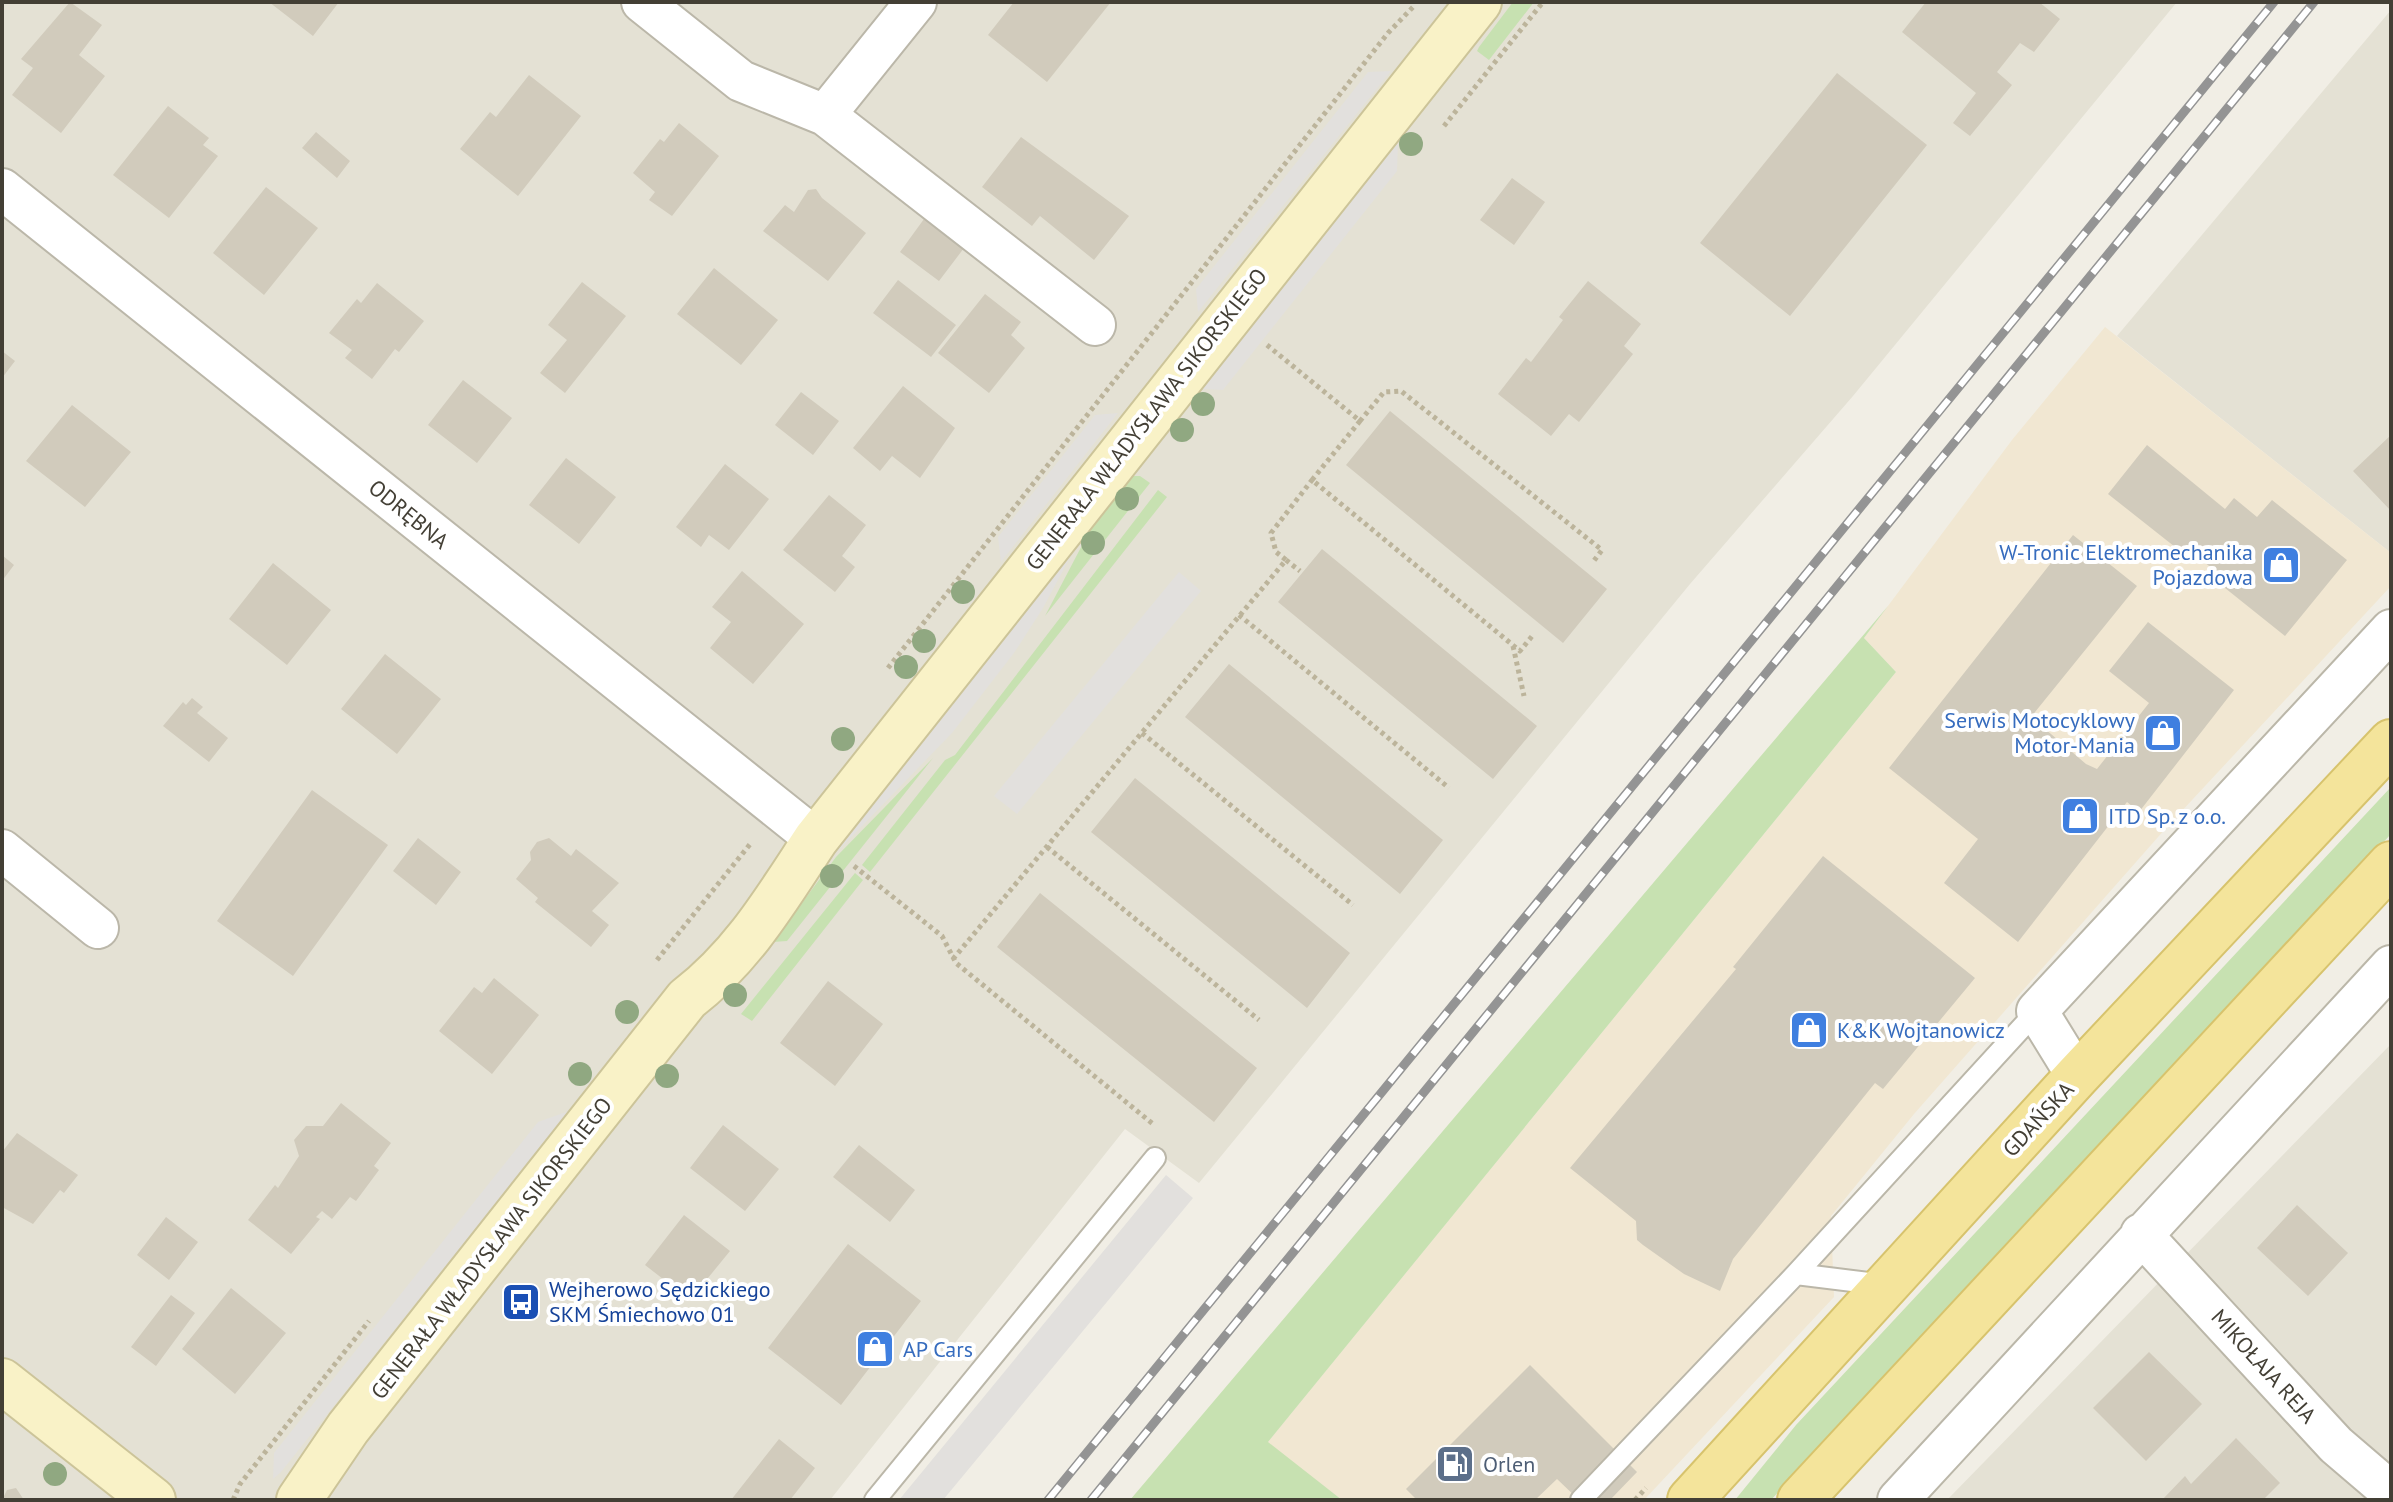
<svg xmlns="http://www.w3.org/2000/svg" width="2393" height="1502" viewBox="0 0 2393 1502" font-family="'PT Sans',sans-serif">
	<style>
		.residential { fill: #e4e1d4 }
		.commercial { fill: #f1e7d2 }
		.green { fill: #c7e1b1 }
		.parking { fill: #e2e0dd }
		.building { fill: #d1cbbc }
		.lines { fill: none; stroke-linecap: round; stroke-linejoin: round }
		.lane-casing { stroke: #bbb7a9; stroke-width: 24 }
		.street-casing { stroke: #bbb7a9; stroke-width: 44 }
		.secondary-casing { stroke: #ccc499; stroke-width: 48 }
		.primary-casing { stroke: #d7c36d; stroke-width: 48 }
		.path { stroke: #bcb49b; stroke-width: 5; stroke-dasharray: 4 4; stroke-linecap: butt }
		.lane { stroke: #fff; stroke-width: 20 }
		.street { stroke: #fff; stroke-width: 40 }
		.secondary { stroke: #f9f2c7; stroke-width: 44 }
		.primary { stroke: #f4e49b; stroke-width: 44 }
		.rail-casing { stroke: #949494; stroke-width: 9 }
		.rail { stroke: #fff; stroke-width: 6; stroke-dasharray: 18; stroke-linecap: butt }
		.tree { fill: #90a881 }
		.labels { text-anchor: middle; stroke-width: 8; stroke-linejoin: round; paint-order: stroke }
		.street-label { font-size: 22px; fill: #433f35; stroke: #fff }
		.shop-label { font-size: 22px; fill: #366cbe; stroke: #fff; text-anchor: start }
		.transit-label { font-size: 22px; fill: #164399; stroke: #fff; text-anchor: start }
		.service-label { font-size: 22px; fill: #4e5e75; stroke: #fff; text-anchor: start }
	</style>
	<rect width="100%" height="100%" fill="#f1eee5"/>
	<!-- residential -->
	<path class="residential" d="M 2,2 L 2177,2 L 1853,396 L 1690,584 L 1199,1183 L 1125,1129 L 830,1500 L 2,1500 Z
		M 2391,10 L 2391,553 L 2117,336 Z
		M 2391,1044 L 2391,1500 L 1947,1500 Z"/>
	<!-- commercial -->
	<path class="commercial" d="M 2105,327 L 2391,553 L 2391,586 L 2166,828 L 1914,1114 L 1831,1216 L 1834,1297 L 1644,1500 L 1342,1500 L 1267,1443 L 1896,672 L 1864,638 L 2012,440 Z"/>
	<!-- green -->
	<path class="green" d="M 1513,2 L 1534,2 L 1489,60 L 1477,51 L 1479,47 Z
		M 1132,476 L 1140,476 L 1150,483 L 1045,616 L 1089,532 Z
		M 1158,490 L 1167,497 L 870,872 L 862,865 L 945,760 L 955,755 Z
		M 1888,606 L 1864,638 L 1896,672 L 1268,1442 L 1342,1500 L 1130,1500 Z
		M 933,758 L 787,941 L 773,942 L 836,857 Z
		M 2391,787 L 2391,834 L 1771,1500 L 1735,1500 L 1796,1425 Z
		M 855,873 L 863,880 L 752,1021 L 741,1014 Z"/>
	<!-- parking -->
	<path class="parking" d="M 1391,71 L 1198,312 L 1196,289 L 1368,72 Z
		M 1398,143 L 1397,171 L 1223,390 L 1201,389 Z
		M 1118,413 L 1001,562 L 998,537 L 1095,415 Z
		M 1083,533 L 1043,608 L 1014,653 L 952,733 L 833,856 Z
		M 1179,572 L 1201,591 L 1017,814 L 994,796 Z
		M 569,1111 L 281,1472 L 273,1479 L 274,1453 L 538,1122 Z
		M 1166,1175 L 1193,1198 L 943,1500 L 899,1500 Z"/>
	<!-- building -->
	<path class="building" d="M 70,2 L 102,25 L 79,55 L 105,76 L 61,133 L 12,95 L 33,68 L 21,59 Z
		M 269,2 L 339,2 L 313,36 Z
		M 1014,2 L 1111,2 L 1047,82 L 988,35 Z
		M 1926,2 L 2039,2 L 2060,19 L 2034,52 L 2020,43 L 1997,72 L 2012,85 L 1970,136 L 1953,123 L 1976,93 L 1902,32 Z
		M 1837,73 L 1927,145 L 1790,316 L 1700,243 Z
		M 529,75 L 581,116 L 518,196 L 460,149 L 490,112 L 496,117 Z
		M 168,106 L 209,138 L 203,145 L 218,156 L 169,218 L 113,175 Z
		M 679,123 L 719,156 L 672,216 L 649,200 L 655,192 L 633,173 L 660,139 L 664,142 Z
		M 316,132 L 350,161 L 337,178 L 302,148 Z
		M 1021,137 L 1129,216 L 1094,260 L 1040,216 L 1032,226 L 982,187 Z
		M 1512,178 L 1545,202 L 1514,245 L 1480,220 Z
		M 266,187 L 318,228 L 264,295 L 213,253 Z
		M 816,189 L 822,198 L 866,233 L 828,281 L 763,231 L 785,205 L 794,212 L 808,190 Z
		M 924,219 L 964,248 L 939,281 L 900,252 Z
		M 714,268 L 778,320 L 741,365 L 677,314 Z
		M 898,280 L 956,325 L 931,357 L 873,313 Z
		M 1588,281 L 1641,324 L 1624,346 L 1633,354 L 1579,422 L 1569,414 L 1551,436 L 1498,394 L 1526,358 L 1531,362 L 1563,320 L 1559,317 Z
		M 582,282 L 626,316 L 565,393 L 540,373 L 567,340 L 548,325 Z
		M 377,283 L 424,321 L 399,352 L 395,349 L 372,379 L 345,358 L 352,350 L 329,333 L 357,299 L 361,303 Z
		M 985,294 L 1021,322 L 1011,335 L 1025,348 L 989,393 L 938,353 Z
		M 2,351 L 15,361 L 2,378 Z
		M 463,380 L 512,418 L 477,463 L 428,425 Z
		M 903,386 L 955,428 L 920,478 L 892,456 L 880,471 L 853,448 Z
		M 801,392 L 839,421 L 813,455 L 775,425 Z
		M 72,405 L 131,452 L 85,507 L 26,461 Z
		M 1390,411 L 1607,589 L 1563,643 L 1346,465 Z
		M 2391,435 L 2391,511 L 2353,471 Z
		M 2147,445 L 2225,509 L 2234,498 L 2257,517 L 2272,500 L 2347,560 L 2285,636 L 2210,576 L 2214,570 L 2193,553 L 2189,558 L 2108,494 Z
		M 566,458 L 616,497 L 579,544 L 529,505 Z
		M 725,464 L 769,499 L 729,550 L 709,535 L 701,547 L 676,527 Z
		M 829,495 L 866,525 L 842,556 L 855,567 L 835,592 L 783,550 Z
		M 2073,535 L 2137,586 L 2031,717 L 2086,764 L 2097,769 L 2149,703 L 2109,671 L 2148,622 L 2234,690 L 2139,812 L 2127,802 L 2018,942 L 1944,883 L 1978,839 L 1889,768 Z
		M 1322,549 L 1537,726 L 1493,779 L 1278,602 Z
		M 2,555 L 14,565 L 2,581 Z
		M 273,563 L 331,610 L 287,665 L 229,619 Z
		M 742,571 L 804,624 L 753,684 L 710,648 L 731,622 L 712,607 Z
		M 385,654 L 441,699 L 397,754 L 341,709 Z
		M 1229,664 L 1443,840 L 1400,894 L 1185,717 Z
		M 192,698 L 203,707 L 197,713 L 228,738 L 209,762 L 163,726 L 183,702 L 186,705 Z
		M 1135,778 L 1350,953 L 1307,1008 L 1091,832 Z
		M 312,790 L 388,845 L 293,976 L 217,921 Z
		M 418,838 L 461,872 L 436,905 L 393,871 Z
		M 549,838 L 571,856 L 576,849 L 619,883 L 592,911 L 609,925 L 591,947 L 535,902 L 538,898 L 516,879 L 531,860 L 530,852 L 537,842 Z
		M 1823,856 L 1975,978 L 1883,1089 L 1875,1083 L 1733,1259 L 1720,1291 L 1684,1274 L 1643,1245 L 1637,1240 L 1636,1221 L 1570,1168 L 1736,969 L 1733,967 Z
		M 1040,893 L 1257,1068 L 1214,1122 L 997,947 Z
		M 494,978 L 539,1015 L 492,1074 L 439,1031 L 474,987 L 482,993 Z
		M 828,981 L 883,1024 L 835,1086 L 780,1043 Z
		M 341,1103 L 391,1143 L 374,1166 L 379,1170 L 356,1201 L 350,1197 L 332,1219 L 322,1211 L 316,1217 L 320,1219 L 291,1254 L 248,1220 L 275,1185 L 278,1188 L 299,1156 L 294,1140 L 306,1126 L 323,1126 Z
		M 723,1125 L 779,1169 L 745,1211 L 690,1168 Z
		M 17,1133 L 78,1175 L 64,1193 L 60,1190 L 33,1224 L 2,1207 L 2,1152 Z
		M 859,1145 L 915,1190 L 890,1222 L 833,1177 Z
		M 2297,1205 L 2348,1253 L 2308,1296 L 2257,1248 Z
		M 684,1215 L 730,1251 L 690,1300 L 645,1265 Z
		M 166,1217 L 198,1242 L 169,1280 L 137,1255 Z
		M 848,1244 L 921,1301 L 841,1405 L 768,1348 Z
		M 231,1288 L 286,1333 L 235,1394 L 182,1349 Z
		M 171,1295 L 195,1313 L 156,1366 L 131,1347 Z
		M 2149,1352 L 2202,1404 L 2146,1461 L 2093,1408 Z
		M 1530,1365 L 1637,1472 L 1610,1500 L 1579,1500 L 1557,1479 L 1535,1500 L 1417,1500 L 1406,1489 Z
		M 2236,1438 L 2280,1483 L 2263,1500 L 2162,1500 L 2185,1476 L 2191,1484 Z
		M 779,1439 L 815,1468 L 790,1500 L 731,1500 Z
		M 16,1488 L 24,1500 L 2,1500 L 7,1490 Z"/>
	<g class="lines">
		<defs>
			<path id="lane" d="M 1796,1274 L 1885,1285
				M 875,1500 L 1155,1158
				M 1581,1500 L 1796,1274 L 2037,1011"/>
			<path id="street" d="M 642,2 L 741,81 L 825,115 L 916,2
				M 825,115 L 1095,325
				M 2,189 L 816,839
				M 2,850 L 98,928
				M 2077,1076 L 2037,1011 L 2391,630
				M 2141,1234 L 2336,1445 L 2391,1492
				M 1898,1500 L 2391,966"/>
			<path id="secondary" d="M 2,1381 L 153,1500
				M 299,1500 L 348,1428 L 687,999 C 744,955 777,898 816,839 L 1479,2"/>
			<path id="primary" d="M 1690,1500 L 2077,1076 L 2391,742
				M 1800,1500 L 2391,864"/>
		</defs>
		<!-- lane casing -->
		<use href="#lane" class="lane-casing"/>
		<!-- street casing -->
		<use href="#street" class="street-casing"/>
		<!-- secondary casing -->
		<use href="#secondary" class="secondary-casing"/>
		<!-- primary casing -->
		<use href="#primary" class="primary-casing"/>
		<!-- path -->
		<path class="path" d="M 1444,126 L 1543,2
			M 1267,345 L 1360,421 L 1384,392 L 1401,391 L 1602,550 L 1593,562
			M 1360,421 L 1312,480 L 1520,651 L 1533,635
			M 1286,560 L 1300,571
			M 1239,615 L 1449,788
			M 1513,646 L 1524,696
			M 888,668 L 1388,33 L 1414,6
			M 1142,733 L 1353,905
			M 1047,847 L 1259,1020
			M 854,866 L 942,936 L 956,963 L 1153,1124
			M 953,959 L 1286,560 L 1276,552 L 1271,533 L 1312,480
			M 657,960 L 751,843
			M 233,1500 L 240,1484 L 369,1321
			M 1635,1500 L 1646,1488"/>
		<!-- lane -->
		<use href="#lane" class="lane"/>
		<!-- street -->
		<use href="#street" class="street"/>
		<!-- secondary -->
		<use href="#secondary" class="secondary"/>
		<!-- primary -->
		<use href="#primary" class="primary"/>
		<defs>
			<path id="rail" d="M 1048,1500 L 2274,2
				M 1091,1500 L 2314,2"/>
		</defs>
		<!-- rail casing -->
		<use href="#rail" class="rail-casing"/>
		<!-- rail -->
		<use href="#rail" class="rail"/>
	</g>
	<!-- trees -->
	<g class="tree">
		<circle cx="1411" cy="144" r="12"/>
		<circle cx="1203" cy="404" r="12"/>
		<circle cx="1182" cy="430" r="12"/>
		<circle cx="1127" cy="499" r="12"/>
		<circle cx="1093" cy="543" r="12"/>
		<circle cx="963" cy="592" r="12"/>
		<circle cx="924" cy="641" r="12"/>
		<circle cx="906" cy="667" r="12"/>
		<circle cx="843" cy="739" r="12"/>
		<circle cx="832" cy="876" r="12"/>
		<circle cx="735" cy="995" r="12"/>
		<circle cx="627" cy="1012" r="12"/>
		<circle cx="580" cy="1074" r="12"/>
		<circle cx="667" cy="1076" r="12"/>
		<circle cx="55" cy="1474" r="12"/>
	</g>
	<!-- icons -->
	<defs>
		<symbol id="shop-square" viewBox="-11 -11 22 22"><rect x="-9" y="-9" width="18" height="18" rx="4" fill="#3f7fe0" stroke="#fff"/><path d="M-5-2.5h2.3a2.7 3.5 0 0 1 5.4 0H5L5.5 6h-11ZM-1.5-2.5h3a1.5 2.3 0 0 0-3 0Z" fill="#fff"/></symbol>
		<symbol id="bus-square" viewBox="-11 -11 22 22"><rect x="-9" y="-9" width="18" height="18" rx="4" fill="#1a4fb4" stroke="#fff"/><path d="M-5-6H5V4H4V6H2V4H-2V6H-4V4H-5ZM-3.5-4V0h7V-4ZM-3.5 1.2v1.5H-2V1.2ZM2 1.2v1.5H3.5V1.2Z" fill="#fff"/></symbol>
		<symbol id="fuel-square" viewBox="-11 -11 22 22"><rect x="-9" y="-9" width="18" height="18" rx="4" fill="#5c6f8a" stroke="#fff"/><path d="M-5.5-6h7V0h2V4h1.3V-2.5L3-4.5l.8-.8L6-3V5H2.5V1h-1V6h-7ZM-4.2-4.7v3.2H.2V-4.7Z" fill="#fff"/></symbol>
	</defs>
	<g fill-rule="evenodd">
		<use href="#shop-square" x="2259" y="543" width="44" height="44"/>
		<use href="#shop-square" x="2141" y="711" width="44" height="44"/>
		<use href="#shop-square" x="2058" y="794" width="44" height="44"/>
		<use href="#shop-square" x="1787" y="1008" width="44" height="44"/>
		<use href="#bus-square" x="499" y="1280" width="44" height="44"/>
		<use href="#shop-square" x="853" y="1327" width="44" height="44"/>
		<use href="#fuel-square" x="1433" y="1442" width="44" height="44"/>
	</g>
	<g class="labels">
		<!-- street labels -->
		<g class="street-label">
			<text transform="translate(1146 419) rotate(-52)" y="8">GENERAŁA WŁADYSŁAWA SIKORSKIEGO</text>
			<text transform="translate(409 514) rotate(39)" y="8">ODRĘBNA</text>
			<text transform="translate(2038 1119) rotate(-47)" y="8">GDAŃSKA</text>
			<text transform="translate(491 1248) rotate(-52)" y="8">GENERAŁA WŁADYSŁAWA SIKORSKIEGO</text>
			<text transform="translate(2264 1366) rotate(48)" y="8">MIKOŁAJA REJA</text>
		</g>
		<!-- shop labels -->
		<g class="shop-label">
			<text x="2253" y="560" text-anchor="end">W-Tronic Elektromechanika<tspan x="2253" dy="25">Pojazdowa</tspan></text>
			<text x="2135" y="728" text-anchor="end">Serwis Motocyklowy<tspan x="2135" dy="25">Motor-Mania</tspan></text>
			<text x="2108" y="824">ITD Sp. z o.o.</text>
			<text x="1837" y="1038">K&amp;K Wojtanowicz</text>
			<text x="903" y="1357">AP Cars</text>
		</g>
		<!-- transit labels -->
		<g class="transit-label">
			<text x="549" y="1297">Wejherowo Sędzickiego<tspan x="549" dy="25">SKM Śmiechowo 01</tspan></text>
		</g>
		<!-- service labels -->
		<g class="service-label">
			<text x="1483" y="1472">Orlen</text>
		</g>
	</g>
	<!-- border -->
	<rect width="2393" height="1502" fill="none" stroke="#433f35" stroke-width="8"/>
</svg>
